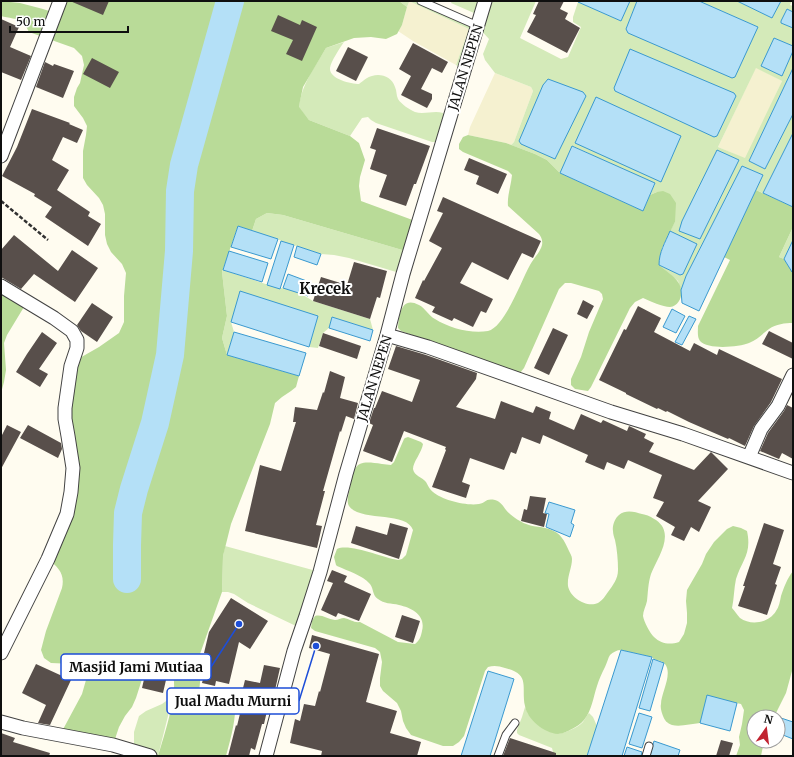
<svg xmlns="http://www.w3.org/2000/svg" width="794" height="757" viewBox="0 0 794 757" font-family="Merriweather,serif">
	<style>
		.farmland { fill: #f5f1d0 }
		.green { fill: #d4eab9; fill-rule: evenodd }
		.forest { fill: #b9db98 }
		.water { fill: #b4e0f7; stroke: #3a99cf }
		.lines { fill: none; stroke-linecap: round; stroke-linejoin: round }
		.river { stroke: #b4e0f7; stroke-width: 28 }
		.building { fill: #584f4b }
		.service-casing { stroke: #424242; stroke-width: 9 }
		.minor-casing { stroke: #424242; stroke-width: 15 }
		.path { stroke: #313131; stroke-width: 2.5; stroke-dasharray: 4 2; stroke-linecap: butt }
		.service { stroke: #fff; stroke-width: 7 }
		.minor { stroke: #fff; stroke-width: 13 }
		.labels { text-anchor: middle; stroke-width: 4; stroke-linejoin: round; paint-order: stroke }
		.street-label { font-size: 13px; fill: #0f0f0f; stroke: #fff }
		.quarter-label { font-size: 15px; font-weight: bold; fill: #0f0f0f; stroke: #fff }
		.leader { fill: none; stroke: #1d4ed8; stroke-width: 1.5 }
		.callout-dot { fill: #1d4ed8; stroke: #fff; stroke-width: 1.5 }
		.callout { fill: #fff; stroke: #1d4ed8; stroke-width: 1.5 }
		.callout-label { font-size: 14px; text-anchor: middle; font-weight: bold; fill: #0f0f0f }
	</style>
	<rect width="100%" height="100%" fill="#fffcf0"/>
	<!-- farmland -->
	<path class="farmland" d="M 409,2 L 411,2 L 469,29 L 456,65 L 413,41 L 398,31 L 402,25 L 407,7 Z
		M 756,67 L 782,81 L 746,159 L 718,147 Z
		M 495,73 L 531,87 L 533,91 L 514,142 L 511,145 L 506,143 L 468,135 L 470,127 Z"/>
	<!-- green -->
	<path class="green" d="M 399,1 L 421,1 L 478,26 L 481,16 L 451,3 L 452,1 L 536,1 L 520,38 L 561,59 L 568,57 L 581,27 L 573,22 L 573,17 L 578,2 L 621,21 L 630,1 L 637,1 L 626,29 L 758,27 L 699,1 L 737,1 L 772,18 L 781,1 L 792,1 L 790,5 L 793,6 L 793,12 L 787,9 L 781,23 L 793,28 L 793,46 L 774,38 L 782,76 L 793,51 L 793,68 L 749,161 L 765,169 L 793,114 L 793,133 L 763,193 L 756,190 L 763,175 L 742,166 L 686,276 L 681,290 L 678,281 L 659,265 L 680,275 L 696,244 L 670,231 L 675,222 L 657,192 L 650,195 L 655,184 L 573,146 L 560,173 L 547,160 L 535,154 L 511,145 L 514,142 L 533,91 L 531,87 L 495,73 L 485,60 L 483,54 L 489,39 L 478,27 L 464,70 L 456,65 L 469,29 L 411,2 L 409,2 L 407,7 ZM 756,68 L 782,81 L 745,158 L 718,147 Z
		M 344,42 C 340,48 331,61 330,68 C 329,79 351,84 359,84 C 363,81 367,77 372,76 C 381,73 392,77 395,87 C 397,91 396,95 398,99 C 401,104 410,110 415,112 C 424,115 434,110 443,113 L 445,116 L 438,139 L 436,142 L 432,142 L 376,123 L 371,120 L 368,117 L 362,118 L 350,136 L 309,120 L 299,108 C 301,85 315,67 326,48 Z
		M 267,213 L 283,215 L 409,252 L 403,274 L 349,258 L 334,255 L 321,254 L 281,241 L 278,239 L 252,231 L 256,219 Z
		M 793,227 L 793,240 L 784,259 L 779,257 Z
		M 223,270 L 278,288 C 288,287 305,295 313,301 L 370,319 L 373,330 L 332,317 L 329,328 L 323,333 L 318,348 L 309,347 L 318,316 L 231,322 L 234,332 L 227,355 L 222,338 L 227,316 L 222,272 Z
		M 225,546 L 320,572 L 296,626 L 248,603 L 234,594 L 228,592 L 222,592 L 223,556 Z
		M 173,696 L 158,756 L 150,756 L 134,751 L 134,732 L 139,716 L 146,711 L 162,704 Z
		M 525,707 L 528,714 L 558,734 C 567,732 577,728 583,722 C 585,719 587,715 589,713 L 593,717 L 597,726 L 587,756 L 552,756 L 553,752 L 552,748 L 519,735 L 517,733 L 517,730 L 522,717 Z"/>
	<!-- forest -->
	<path class="forest" d="M 1,1 L 20,3 L 43,9 L 55,13 L 60,1 L 399,1 L 407,7 L 402,25 L 397,34 L 386,39 L 371,37 L 354,38 L 326,48 L 303,87 L 300,101 L 299,107 L 309,120 L 350,136 L 359,143 L 365,160 L 360,177 L 359,186 L 361,201 L 418,222 L 409,252 L 283,215 L 267,213 L 256,219 L 252,231 L 238,226 L 222,272 L 227,316 L 222,338 L 227,355 L 299,376 L 296,387 L 291,391 L 282,397 L 275,403 L 270,424 L 231,524 L 223,556 L 222,592 L 200,654 L 199,662 L 201,673 L 199,692 L 212,696 C 220,692 227,696 234,700 C 238,714 230,741 226,756 L 158,756 C 163,739 180,688 172,674 C 163,671 153,669 144,673 L 136,698 L 132,707 L 125,716 L 119,727 L 113,745 L 60,735 L 82,694 L 86,680 L 84,672 L 79,667 L 74,664 L 51,663 L 44,658 L 41,650 L 46,631 L 62,588 C 65,574 59,568 48,559 L 71,492 L 65,419 L 78,359 L 99,347 L 119,333 L 124,322 L 124,296 L 126,273 L 122,264 L 111,252 L 107,244 L 105,235 L 105,214 L 103,205 L 99,198 L 87,185 L 83,178 L 83,151 L 86,135 L 87,126 L 83,118 L 74,106 L 74,97 L 77,88 L 80,83 L 84,65 L 82,56 L 74,48 L 29,32 C 27,29 26,25 24,23 C 18,18 8,18 1,16 Z
		M 468,135 L 506,143 L 535,154 L 547,160 L 560,173 L 643,211 L 650,195 L 657,192 L 663,191 L 670,194 L 676,203 L 675,222 L 662,248 L 659,265 C 665,270 674,276 678,282 C 684,290 682,305 670,307 C 663,307 650,301 643,298 L 635,302 L 630,308 L 591,387 L 588,391 L 575,389 L 571,385 L 571,379 L 581,357 L 589,332 L 603,299 L 602,294 L 599,291 L 571,283 L 565,283 L 559,289 L 524,368 L 520,373 L 511,372 L 441,345 L 401,331 L 398,328 C 399,316 401,295 419,305 C 425,308 429,316 435,319 C 449,328 471,334 488,331 C 505,327 521,281 530,265 C 533,259 541,251 542,245 C 543,240 541,237 539,234 L 508,206 C 507,196 511,186 512,175 L 508,171 L 463,152 L 459,149 L 459,144 L 463,137 Z
		M 756,190 L 793,207 L 793,227 L 779,257 L 784,259 L 793,273 L 793,323 C 785,323 776,324 769,329 C 762,334 757,340 749,343 C 739,347 708,350 700,341 C 697,337 698,331 698,326 L 730,260 L 724,257 Z
		M 1,286 L 27,302 L 7,335 L 4,343 L 6,370 L 4,382 L 1,393 Z
		M 408,437 L 421,442 L 423,444 C 422,452 413,462 413,469 C 414,476 422,477 426,482 C 428,485 429,489 433,492 C 442,500 466,506 479,504 C 486,503 485,498 495,500 C 501,502 503,506 506,510 C 509,514 516,519 520,521 C 529,527 539,526 549,529 C 561,533 564,540 569,551 C 570,553 572,556 572,559 C 572,568 567,576 568,586 C 570,598 587,608 598,603 C 603,600 605,596 608,592 C 613,585 618,579 618,570 C 618,560 617,549 615,540 C 614,537 613,534 613,531 C 612,526 615,518 619,515 C 626,509 635,512 642,514 C 648,515 651,517 656,520 C 676,534 657,558 651,574 C 648,583 648,593 647,601 C 646,606 643,611 643,616 C 644,622 650,633 654,637 C 661,644 670,645 679,642 L 684,634 L 687,623 L 687,613 L 686,601 L 687,590 L 702,564 L 706,554 L 714,542 L 727,529 L 733,526 L 741,528 L 747,531 C 752,554 742,560 736,579 C 734,588 734,599 732,608 C 735,611 737,615 740,618 C 751,626 769,623 776,611 C 779,607 780,601 781,596 C 784,587 787,579 793,571 L 792,671 L 786,693 L 774,717 L 754,717 L 754,741 L 764,741 L 761,756 L 736,756 L 740,745 L 739,737 L 742,724 L 744,710 L 741,704 L 707,696 L 700,723 C 691,724 680,727 672,725 C 667,723 665,721 663,716 C 662,713 660,708 661,704 C 661,693 673,674 665,664 C 662,660 655,661 652,657 L 621,650 C 617,650 613,652 610,655 C 608,658 607,663 605,667 C 602,673 599,679 597,686 C 593,698 592,710 584,720 C 581,724 576,727 572,729 C 568,731 562,734 558,734 C 544,733 527,719 525,706 C 521,687 531,674 505,668 C 499,666 494,665 488,667 L 485,671 L 464,736 L 459,742 L 453,746 L 443,746 L 411,735 L 406,728 L 403,721 L 401,711 L 397,703 L 383,691 L 380,686 L 380,678 L 382,662 L 380,652 L 375,648 L 315,631 L 311,628 L 312,621 L 315,616 C 322,614 327,619 335,620 C 338,620 341,618 344,618 C 350,619 354,623 360,622 L 398,642 L 415,644 C 420,640 421,636 422,631 C 426,615 412,608 399,605 C 391,603 384,604 378,599 C 372,595 374,589 370,584 C 362,575 348,571 337,566 L 336,565 L 334,557 L 337,549 C 350,543 383,558 398,560 L 402,559 L 406,555 L 413,530 C 407,511 360,522 349,506 C 346,501 349,493 350,488 C 354,463 357,460 382,464 C 385,464 388,465 391,465 L 394,462 L 404,439 L 405,438 Z"/>
	<!-- water -->
	<path class="water" d="M 578,1 L 630,1 L 621,21 L 578,2 Z
		M 637,1 L 699,1 L 758,27 L 735,77 L 732,78 L 628,33 L 626,29 Z
		M 737,1 L 781,1 L 772,18 Z
		M 787,9 L 793,12 L 793,28 L 781,23 L 781,21 Z
		M 774,38 L 793,46 L 793,51 L 782,76 L 761,66 Z
		M 630,49 L 734,93 L 736,96 L 717,136 L 714,137 L 615,91 L 614,88 Z
		M 793,68 L 793,114 L 765,169 L 749,161 Z
		M 548,79 L 583,92 L 586,96 L 555,159 L 521,144 L 519,141 L 543,85 Z
		M 596,97 L 681,136 L 661,182 L 575,143 Z
		M 793,133 L 793,207 L 763,193 Z
		M 572,146 L 655,183 L 643,211 L 560,173 Z
		M 717,150 L 739,160 L 700,239 L 679,231 L 682,221 Z
		M 742,166 L 763,175 L 699,311 L 682,303 L 681,290 L 686,276 Z
		M 238,226 L 278,239 L 271,259 L 231,247 Z
		M 670,231 L 697,244 L 683,274 L 680,275 L 659,265 C 659,252 665,243 670,231 Z
		M 793,240 L 793,269 L 792,272 L 784,259 Z
		M 281,241 L 294,245 L 280,289 L 267,285 Z
		M 297,246 L 321,254 L 317,265 L 294,257 Z
		M 229,251 L 268,263 L 262,282 L 223,270 Z
		M 288,274 L 312,283 L 308,296 L 283,288 Z
		M 240,291 L 318,316 L 309,347 L 231,322 Z
		M 672,309 L 685,316 L 676,333 L 663,327 Z
		M 689,316 L 696,319 L 682,345 L 675,342 Z
		M 332,317 L 373,330 L 370,341 L 329,328 Z
		M 234,332 L 306,353 L 299,376 L 227,355 Z
		M 549,502 L 575,510 L 571,523 L 574,525 L 570,537 L 546,527 L 549,514 L 545,513 Z
		M 621,650 L 652,657 L 622,756 L 587,756 Z
		M 653,659 L 664,663 L 650,711 L 639,708 Z
		M 488,671 L 514,679 L 490,756 L 461,756 Z
		M 707,695 L 737,703 L 730,731 L 700,723 Z
		M 639,713 L 652,717 L 642,748 L 629,744 Z
		M 781,718 L 793,722 L 793,739 L 778,733 L 778,727 Z
		M 654,741 L 680,750 L 678,756 L 650,756 Z
		M 627,747 L 642,752 L 641,756 L 624,756 Z"/>
	<g class="lines">
		<!-- river -->
		<path class="river" d="M 127,579 L 127,545 L 128,513 L 134,489 L 155,423 L 170,355 L 179,251 L 180,191 L 184,165 L 230,1"/>
	</g>
	<!-- building -->
	<path class="building" d="M 70,1 L 109,1 L 103,15 Z
		M 539,1 L 564,1 L 560,9 L 568,13 L 565,19 L 580,28 L 567,53 L 527,32 L 536,15 L 533,14 Z
		M 278,15 L 300,25 L 302,20 L 317,27 L 302,61 L 286,54 L 293,40 L 271,31 Z
		M 1,19 L 19,27 L 10,47 L 31,56 L 21,80 L 1,72 Z
		M 413,43 L 448,62 L 442,73 L 432,68 L 421,89 L 432,94 L 432,99 L 427,108 L 401,95 L 411,76 L 399,69 Z
		M 348,47 L 368,57 L 356,81 L 336,71 Z
		M 92,58 L 119,72 L 110,88 L 83,74 Z
		M 45,62 L 53,66 L 54,64 L 74,71 L 63,98 L 36,87 Z
		M 32,109 L 70,123 L 69,124 L 83,130 L 77,143 L 63,137 L 52,160 L 69,170 L 57,190 L 90,212 L 88,216 L 101,224 L 88,246 L 45,217 L 52,207 L 34,196 L 35,194 L 2,176 L 17,147 Z
		M 377,128 L 430,146 L 416,184 L 414,184 L 406,206 L 379,197 L 387,175 L 370,169 L 376,150 L 370,148 Z
		M 469,158 L 507,174 L 498,194 L 476,184 L 479,176 L 464,170 Z
		M 443,197 L 541,241 L 533,258 L 522,253 L 508,280 L 472,262 L 460,283 L 493,299 L 486,313 L 481,311 L 473,327 L 454,318 L 452,321 L 432,312 L 435,307 L 415,298 L 423,280 L 424,281 L 442,248 L 429,241 L 443,213 L 437,211 Z
		M 14,235 L 58,271 L 72,250 L 98,268 L 75,302 L 34,274 L 21,289 L 1,277 L 1,250 Z
		M 354,262 L 387,271 L 380,298 L 377,297 L 370,319 L 313,301 L 321,277 L 347,285 Z
		M 583,300 L 594,306 L 587,319 L 577,314 Z
		M 92,303 L 113,317 L 97,342 L 81,331 L 77,325 Z
		M 638,306 L 661,318 L 654,332 L 690,351 L 694,343 L 717,355 L 719,349 L 782,379 L 771,402 L 754,426 L 745,446 L 729,438 L 728,439 L 689,422 L 667,411 L 666,412 L 658,408 L 657,409 L 626,394 L 626,393 L 599,380 L 624,329 L 626,330 Z
		M 553,328 L 568,335 L 549,375 L 534,368 Z
		M 769,331 L 793,343 L 793,359 L 762,344 Z
		M 42,332 L 57,343 L 39,369 L 48,374 L 40,387 L 16,372 L 27,354 Z
		M 323,333 L 361,346 L 357,359 L 319,346 Z
		M 396,346 L 426,355 L 477,373 L 476,379 L 456,407 L 495,419 L 501,401 L 533,413 L 536,406 L 551,412 L 549,419 L 574,430 L 581,414 L 601,423 L 603,420 L 627,431 L 629,426 L 646,434 L 644,438 L 654,443 L 649,452 L 694,470 L 711,452 L 728,469 L 698,501 L 711,507 L 699,532 L 691,527 L 684,541 L 671,535 L 675,527 L 656,516 L 664,502 L 653,498 L 662,475 L 628,460 L 624,469 L 607,462 L 604,470 L 585,462 L 588,455 L 543,435 L 540,444 L 522,437 L 516,454 L 511,452 L 504,470 L 470,458 L 462,482 L 470,485 L 466,498 L 432,487 L 446,450 L 445,449 L 446,447 L 404,431 L 392,462 L 363,451 L 373,425 L 369,423 L 374,408 L 375,408 L 382,391 L 412,402 L 420,380 L 388,369 Z
		M 330,371 L 345,377 L 340,398 L 358,403 L 354,419 L 346,416 L 341,432 L 340,431 L 323,491 L 325,491 L 316,525 L 322,526 L 317,548 L 245,531 L 260,465 L 281,471 L 296,422 L 293,422 L 295,407 L 317,410 L 323,392 L 324,393 Z
		M 787,405 L 793,408 L 793,459 L 782,453 L 779,459 L 760,451 L 768,433 L 784,411 Z
		M 7,425 L 21,432 L 1,469 L 1,437 Z
		M 28,425 L 61,443 L 62,449 L 58,458 L 20,438 Z
		M 530,496 L 546,498 L 543,513 L 547,514 L 544,527 L 521,521 L 524,509 L 527,510 Z
		M 390,523 L 408,528 L 399,559 L 351,543 L 356,526 L 387,535 Z
		M 764,523 L 784,530 L 773,564 L 781,567 L 775,584 L 777,585 L 767,615 L 738,606 L 745,586 L 743,586 Z
		M 332,570 L 347,576 L 344,582 L 371,594 L 359,621 L 338,613 L 336,617 L 321,610 L 333,583 L 327,581 Z
		M 231,598 L 268,621 L 250,649 L 239,642 L 229,684 L 216,681 L 215,686 L 202,683 L 209,654 L 204,653 L 209,632 Z
		M 402,615 L 420,621 L 413,643 L 395,637 Z
		M 312,635 L 379,654 L 366,702 L 397,711 L 390,733 L 421,742 L 417,756 L 321,756 L 322,751 L 290,743 L 295,719 L 300,721 L 304,704 L 315,706 L 319,691 L 320,692 L 330,654 L 309,648 Z
		M 36,664 L 71,680 L 50,725 L 38,723 L 46,705 L 22,693 Z
		M 264,665 L 280,668 L 273,699 L 270,698 L 264,724 L 262,724 L 255,750 L 251,748 L 249,756 L 228,756 L 236,725 L 237,726 L 245,693 L 242,692 L 245,680 L 260,683 Z
		M 145,675 L 166,680 L 163,693 L 142,688 Z
		M 1,733 L 15,738 L 13,742 L 50,753 L 49,756 L 1,756 Z
		M 510,738 L 556,753 L 556,756 L 503,756 Z
		M 721,740 L 733,743 L 729,756 L 716,756 Z"/>
	<g class="lines">
		<defs>
			<path id="service" d="M 421,1 L 478,26
				M 498,756 L 506,735 L 515,723
				M 646,756 L 649,746"/>
			<path id="minor" d="M 1,156 L 60,1
				M 1,286 L 54,318 L 72,331 L 77,340 L 77,348 L 71,366 L 65,408 L 65,419 L 68,436 L 73,468 L 71,492 L 67,514 L 48,559 L 1,653
				M 387,335 L 428,347 L 611,412 L 683,434 L 793,473
				M 749,457 L 761,429 L 778,406 L 793,375
				M 1,722 L 23,728 L 113,745 L 150,756
				M 266,756 L 294,651 L 306,616 L 320,572 L 346,474 L 387,335 L 403,274 L 485,1"/>
		</defs>
		<!-- service casing -->
		<use href="#service" class="service-casing"/>
		<!-- minor casing -->
		<use href="#minor" class="minor-casing"/>
		<!-- path -->
		<path class="path" d="M 1,201 L 48,240"/>
		<!-- service -->
		<use href="#service" class="service"/>
		<!-- minor -->
		<use href="#minor" class="minor"/>
	</g>
	<g class="labels">
		<!-- street labels -->
		<g class="street-label">
			<text transform="translate(465 67) rotate(-73)" y="5">JALAN NEPEN</text>
			<text transform="translate(374 378) rotate(-73)" y="5">JALAN NEPEN</text>
		</g>
		<!-- quarter labels -->
		<g class="quarter-label">
			<text x="325" y="294">Krecek</text>
		</g>
	</g>
	<!-- callouts -->
	<path class="leader" d="M239 624L211 667M316 646L299 701"/>
	<g class="callout-dot">
		<circle cx="239" cy="624" r="4"/>
		<circle cx="316" cy="646" r="4"/>
	</g>
	<g class="callout">
		<rect x="61" y="654" width="150" height="26" rx="4"/>
		<rect x="167" y="688" width="132" height="26" rx="4"/>
	</g>
	<g class="callout-label">
		<text x="136" y="672">Masjid Jami Mutiaa</text>
		<text x="233" y="706">Jual Madu Murni</text>
	</g>
	<!-- border -->
	<rect width="794" height="757" fill="none" stroke="#0f0f0f" stroke-width="4"/>
	<!-- north arrow -->
	<g transform="translate(766 729) rotate(14)"><circle r="19" fill="#ffffff" stroke="#9f9f9f"/>
	<path d="M0-3L7 15L0 10L-7 15Z" fill="#c12431"/>
	<text y="-6" font-size="11" font-weight="bold" text-anchor="middle" fill="#0f0f0f">N</text>
	</g>
	<!-- scale -->
	<path d="M10 26v6h118v-6" fill="none" stroke="#0f0f0f" stroke-width="2"/>
	<text x="16" y="26" font-size="12" fill="#0f0f0f" stroke="#ffffff" stroke-width="3" paint-order="stroke">50 m</text>
</svg>
